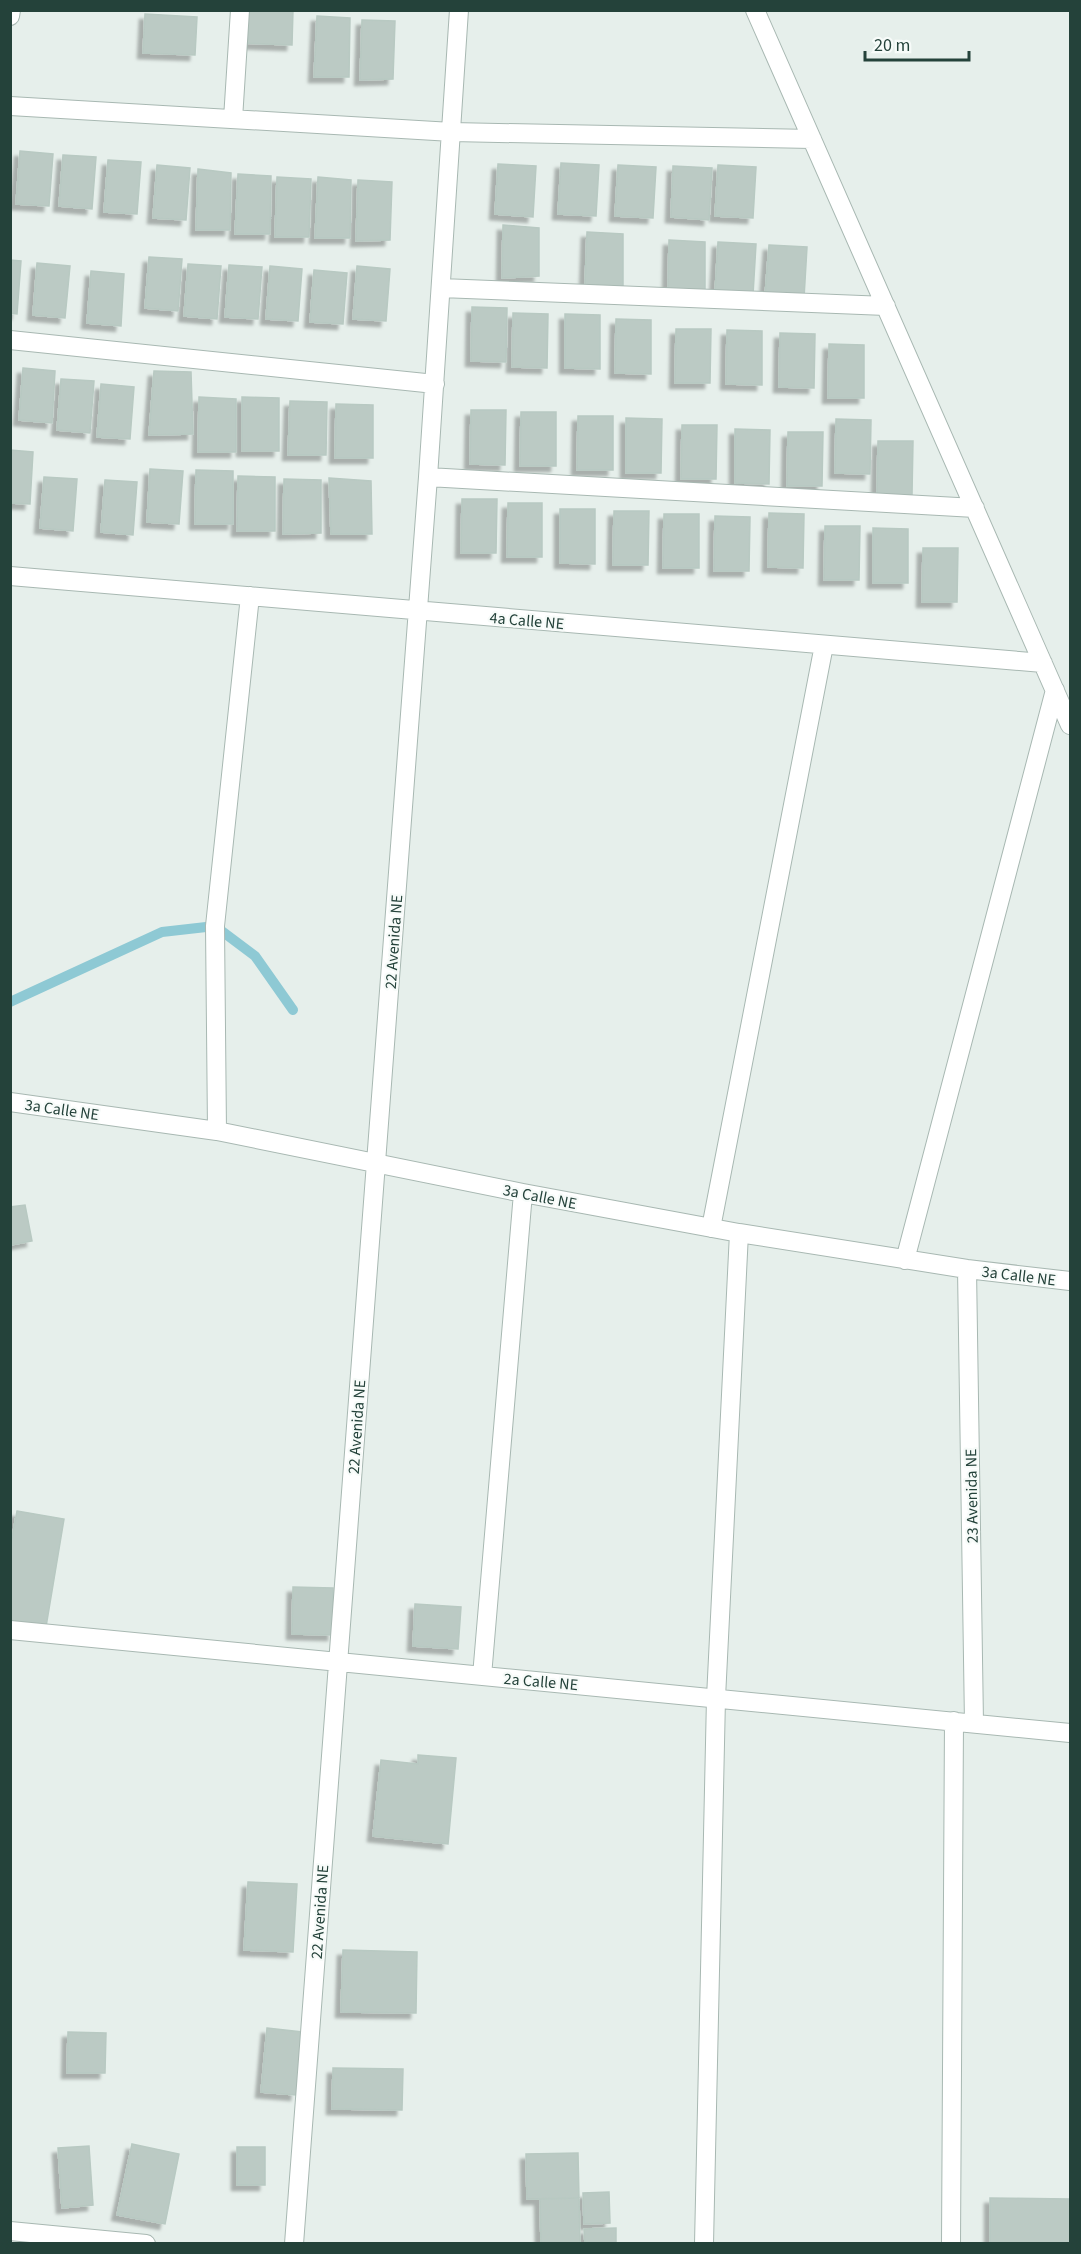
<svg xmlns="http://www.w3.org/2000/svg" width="1081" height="2254" viewBox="0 0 1081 2254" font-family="'Source Sans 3',sans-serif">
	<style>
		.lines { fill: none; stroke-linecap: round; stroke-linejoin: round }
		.stream { stroke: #8ec9d4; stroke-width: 10 }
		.building { fill: #bbcac4; stroke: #b8c9c2; stroke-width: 1.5; filter: url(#shadow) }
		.minor-casing { stroke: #a8b8b2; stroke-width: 20 }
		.minor { stroke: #fff; stroke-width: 18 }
		.labels { text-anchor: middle; stroke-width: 4.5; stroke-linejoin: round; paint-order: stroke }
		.street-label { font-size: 16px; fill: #24423a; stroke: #f7fbf9 }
	</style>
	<defs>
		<filter id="shadow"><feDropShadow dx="-5.5" dy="5.5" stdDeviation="1.5" flood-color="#0004"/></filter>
	</defs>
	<rect width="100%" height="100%" fill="#e6efeb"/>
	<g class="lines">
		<!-- stream -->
		<path class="stream" d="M 10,1002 L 162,932 L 215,926 L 255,956 L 293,1010"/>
	</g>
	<!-- building -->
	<path class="building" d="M 241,10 L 293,10 L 292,45 L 240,43 Z
		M 145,14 L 197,17 L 195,55 L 143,53 Z
		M 317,16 L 350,18 L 349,77 L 314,77 Z
		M 362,20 L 395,21 L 393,79 L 360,80 Z
		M 20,151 L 53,154 L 49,206 L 16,204 Z
		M 63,155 L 96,157 L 92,209 L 59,206 Z
		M 108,160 L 141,162 L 137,214 L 104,212 Z
		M 561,163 L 599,165 L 596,216 L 558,214 Z
		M 498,164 L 536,166 L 533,217 L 495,214 Z
		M 157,165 L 190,168 L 186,220 L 153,218 Z
		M 618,165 L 656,167 L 653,218 L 615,216 Z
		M 718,165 L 756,167 L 753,218 L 715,216 Z
		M 673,166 L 712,168 L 709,220 L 671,217 Z
		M 198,169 L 231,173 L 230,230 L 196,230 Z
		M 238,174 L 271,176 L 270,234 L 235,234 Z
		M 277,177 L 311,179 L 309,237 L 275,237 Z
		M 318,177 L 351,180 L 350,238 L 315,238 Z
		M 358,180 L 392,182 L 390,240 L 356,241 Z
		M 503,225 L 539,228 L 539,276 L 502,278 Z
		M 587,232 L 623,234 L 623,287 L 585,285 Z
		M 669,240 L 705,242 L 705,291 L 668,290 Z
		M 718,242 L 756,244 L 753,295 L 715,293 Z
		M 769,245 L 807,247 L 804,298 L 765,296 Z
		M 149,257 L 182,259 L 178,311 L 145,308 Z
		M 10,260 L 21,261 L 17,314 L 10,313 Z
		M 37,263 L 70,266 L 65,318 L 33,315 Z
		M 188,264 L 221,266 L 217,319 L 184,316 Z
		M 229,265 L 262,267 L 258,319 L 225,317 Z
		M 270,266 L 302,269 L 298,321 L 266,319 Z
		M 357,266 L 390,269 L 386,321 L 353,319 Z
		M 314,270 L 347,273 L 343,324 L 310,322 Z
		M 91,271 L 124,274 L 121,326 L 87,323 Z
		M 472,307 L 507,308 L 506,362 L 471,361 Z
		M 513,313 L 548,314 L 547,368 L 512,367 Z
		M 565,314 L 600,315 L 600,369 L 565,368 Z
		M 616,319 L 651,320 L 651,374 L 615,373 Z
		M 676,329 L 711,329 L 710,383 L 675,383 Z
		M 727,330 L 762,331 L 762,385 L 726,384 Z
		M 780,333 L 815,334 L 814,388 L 779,387 Z
		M 829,344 L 864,345 L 864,398 L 828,398 Z
		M 23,368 L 55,371 L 52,423 L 19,420 Z
		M 154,371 L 191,372 L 193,434 L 149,435 Z
		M 61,379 L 94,381 L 90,433 L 57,430 Z
		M 101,384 L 134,387 L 130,439 L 97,437 Z
		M 199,397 L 236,399 L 236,452 L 198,452 Z
		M 242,397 L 279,398 L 279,451 L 242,451 Z
		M 290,401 L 327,402 L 326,455 L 288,455 Z
		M 336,404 L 373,405 L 373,458 L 335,458 Z
		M 471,410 L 506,410 L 505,465 L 470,464 Z
		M 521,412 L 556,412 L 556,466 L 520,466 Z
		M 578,416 L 613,416 L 613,470 L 577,470 Z
		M 626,418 L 662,419 L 661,473 L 626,473 Z
		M 836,419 L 871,420 L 870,474 L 835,473 Z
		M 682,425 L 717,425 L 716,479 L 681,479 Z
		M 735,429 L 770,430 L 769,484 L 735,483 Z
		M 788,432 L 823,432 L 822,486 L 787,486 Z
		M 878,441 L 913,441 L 912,495 L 877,495 Z
		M 10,450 L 33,452 L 30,504 L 10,503 Z
		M 150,469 L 183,471 L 179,524 L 147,522 Z
		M 196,470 L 233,471 L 233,524 L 195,524 Z
		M 238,476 L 275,477 L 275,531 L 237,531 Z
		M 44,477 L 77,479 L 73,531 L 40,528 Z
		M 329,478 L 371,481 L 372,534 L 331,534 Z
		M 284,479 L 321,480 L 321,533 L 283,534 Z
		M 105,480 L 137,482 L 133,535 L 101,532 Z
		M 462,499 L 497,499 L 496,553 L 461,553 Z
		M 508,503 L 542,503 L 542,557 L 507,557 Z
		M 560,509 L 595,509 L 595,564 L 560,563 Z
		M 614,511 L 649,511 L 648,565 L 613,565 Z
		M 769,513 L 804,514 L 803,568 L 768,567 Z
		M 664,514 L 699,514 L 699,568 L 663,568 Z
		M 715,516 L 750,517 L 749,571 L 714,571 Z
		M 825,526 L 860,526 L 859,580 L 824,580 Z
		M 873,528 L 908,529 L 908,583 L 873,583 Z
		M 923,548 L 958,548 L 957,602 L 922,602 Z
		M 25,1205 L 32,1241 L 10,1245 L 10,1207 Z
		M 17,1511 L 64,1519 L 46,1627 L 10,1621 L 10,1549 Z
		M 293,1587 L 333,1588 L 333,1635 L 292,1634 Z
		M 415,1604 L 461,1607 L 458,1649 L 413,1646 Z
		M 418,1755 L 456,1758 L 448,1844 L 373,1836 L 381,1760 L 418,1764 Z
		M 248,1882 L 297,1884 L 293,1952 L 244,1950 Z
		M 343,1950 L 417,1952 L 416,2013 L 341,2012 Z
		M 267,2028 L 302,2032 L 296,2095 L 261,2092 Z
		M 68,2032 L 106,2033 L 105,2073 L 67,2073 Z
		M 333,2068 L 403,2069 L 402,2110 L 332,2109 Z
		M 132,2144 L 179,2154 L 165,2224 L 117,2215 Z
		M 89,2146 L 93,2205 L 62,2208 L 58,2148 Z
		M 237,2147 L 265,2147 L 265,2185 L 237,2185 Z
		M 578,2153 L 579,2198 L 527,2199 L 526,2154 Z
		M 609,2192 L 610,2223 L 584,2224 L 583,2193 Z
		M 579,2198 L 580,2244 L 541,2244 L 540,2199 Z
		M 990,2198 L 1070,2199 L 1070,2244 L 990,2244 Z
		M 616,2228 L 616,2244 L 585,2244 L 584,2229 Z"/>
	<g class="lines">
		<defs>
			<path id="minor" d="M 755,10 L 1070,725
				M 10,16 L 11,10
				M 10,106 L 452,132 L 812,139
				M 233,119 L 240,10
				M 441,288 L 886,306
				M 10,340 L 435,384
				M 428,477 L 975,508
				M 10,576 L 1043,663
				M 10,1102 L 217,1131 L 523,1193 L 739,1233 L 967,1269 L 1070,1281
				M 217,1131 L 215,926 L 250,596
				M 711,1228 L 824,645
				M 905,1260 L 1055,690
				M 967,1269 L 974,1723
				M 10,1630 L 1070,1733
				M 482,1676 L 523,1193
				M 10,2231 L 146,2244
				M 294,2244 L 428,477 L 459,10
				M 704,2244 L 716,1698 L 739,1233
				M 951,2244 L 954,1721"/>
		</defs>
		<!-- minor casing -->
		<use href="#minor" class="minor-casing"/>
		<!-- minor -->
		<use href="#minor" class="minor"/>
	</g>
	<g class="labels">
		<!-- street labels -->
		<g class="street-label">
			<text transform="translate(527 620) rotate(5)" y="6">4a Calle NE</text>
			<text transform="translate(393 942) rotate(-86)" y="6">22 Avenida NE</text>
			<text transform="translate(62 1109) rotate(8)" y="6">3a Calle NE</text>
			<text transform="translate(540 1196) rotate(11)" y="6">3a Calle NE</text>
			<text transform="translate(1019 1275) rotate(7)" y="6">3a Calle NE</text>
			<text transform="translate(356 1427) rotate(-86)" y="6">22 Avenida NE</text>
			<text transform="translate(971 1496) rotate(-91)" y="6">23 Avenida NE</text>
			<text transform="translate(541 1681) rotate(5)" y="6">2a Calle NE</text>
			<text transform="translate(319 1912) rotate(-86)" y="6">22 Avenida NE</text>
		</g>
	</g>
	<!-- border -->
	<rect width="1081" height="2254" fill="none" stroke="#24423a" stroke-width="24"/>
	<!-- scale -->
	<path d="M865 51v9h104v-9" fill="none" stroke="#24423a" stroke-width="3"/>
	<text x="874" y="51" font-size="18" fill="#24423a" stroke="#f7fbf9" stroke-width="4.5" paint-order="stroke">20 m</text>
</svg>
